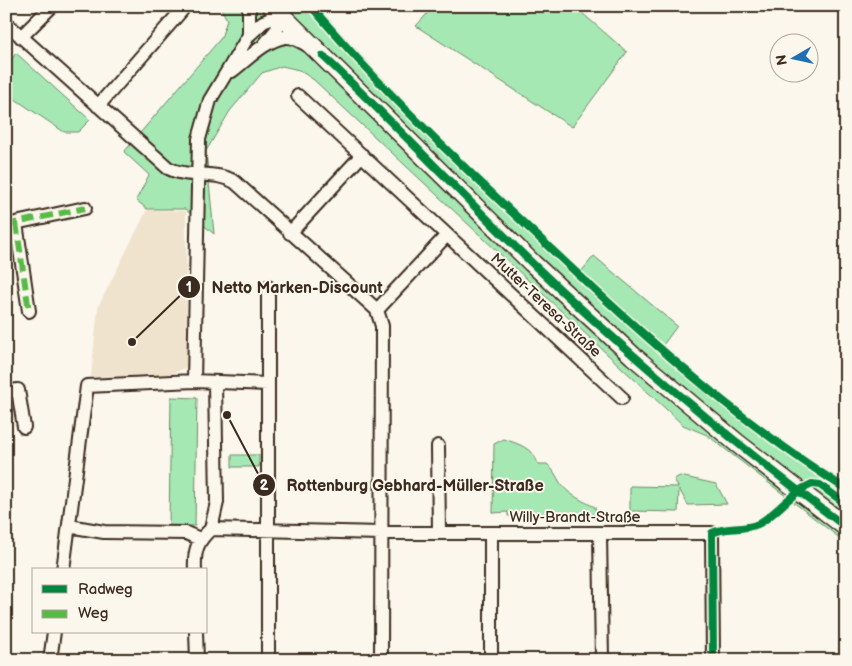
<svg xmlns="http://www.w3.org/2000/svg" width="852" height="666" viewBox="0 0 852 666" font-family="'Balsamiq Sans',sans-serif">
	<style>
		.built { fill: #efe3cd }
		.green { fill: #a5e8b3; stroke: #708968 }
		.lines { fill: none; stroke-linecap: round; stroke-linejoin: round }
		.minor-casing { stroke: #3b2a1e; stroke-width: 16 }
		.secondary-casing { stroke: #3b2a1e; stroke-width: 21 }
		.minor { stroke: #fbf7ec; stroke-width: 12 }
		.secondary { stroke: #fbf7ec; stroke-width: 18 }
		.quiet { stroke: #58b947; stroke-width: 6; stroke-dasharray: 12 6; stroke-linecap: butt }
		.cycleway-casing { stroke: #fbf7ec; stroke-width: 11 }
		.cycleway { stroke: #00873e; stroke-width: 8 }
		.labels { text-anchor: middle; stroke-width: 4; stroke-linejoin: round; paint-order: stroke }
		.street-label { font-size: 15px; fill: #3b2a1e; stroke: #fbf7ec }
		.leader { fill: none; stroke: #3b2a1e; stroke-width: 2 }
		.callout-dot { fill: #3b2a1e; stroke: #fbf7ec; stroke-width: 2 }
		.mark-label { font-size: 15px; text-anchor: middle; font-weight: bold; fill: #fff }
		.callout-label { font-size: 16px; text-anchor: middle; font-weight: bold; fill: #3b2a1e; stroke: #fbf7ec; stroke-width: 4; stroke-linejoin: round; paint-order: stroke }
	</style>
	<rect width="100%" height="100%" fill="#fbf7ec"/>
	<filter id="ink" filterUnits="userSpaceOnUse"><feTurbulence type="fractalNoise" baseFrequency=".02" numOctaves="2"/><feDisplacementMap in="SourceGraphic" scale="10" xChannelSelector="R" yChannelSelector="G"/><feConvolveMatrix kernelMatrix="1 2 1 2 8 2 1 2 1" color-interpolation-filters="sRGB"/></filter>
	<g filter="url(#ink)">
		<!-- built -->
		<path class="built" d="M 147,210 L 186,211 L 187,367 L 170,375 L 91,377 L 98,307 Z"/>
		<!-- green -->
		<path class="green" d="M 220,6 L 317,6 C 399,101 490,187 580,273 L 594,256 L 677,326 L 663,345 C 721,396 780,443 846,483 L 846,543 L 707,435 L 683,425 L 314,80 L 299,70 L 282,66 L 262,73 L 230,111 L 206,151 L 214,234 L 185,209 L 147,209 L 136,200 L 149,175 L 124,152 L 221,38 L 227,20 Z
			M 434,6 L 574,6 L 627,52 L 572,127 L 416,26 Z
			M 16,53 L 90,120 L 78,132 L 64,132 L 6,93 L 6,68 Z
			M 171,397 L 197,398 L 195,526 L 169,526 Z
			M 504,439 C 519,444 533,448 538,464 L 547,464 C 554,470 556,476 561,484 C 569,495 583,501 595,507 L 596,515 L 508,516 L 508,512 L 493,513 L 494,444 Z
			M 232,455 L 259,455 L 259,467 L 232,467 Z
			M 680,476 L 716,484 L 727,504 L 688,505 L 679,489 L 678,512 L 630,511 L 630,486 L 678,487 L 674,479 Z"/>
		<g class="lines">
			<defs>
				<path id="minor" d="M 6,23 L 168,168 C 189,179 215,170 235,182 L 377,310
					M 249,35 L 263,22 L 281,15
					M 21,37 L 52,6
					M 264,45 L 277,29 L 281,15
					M 232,71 C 247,60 265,40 285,37 C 293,36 300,41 307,45
					M 298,96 L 622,398
					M 98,106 L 182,10
					M 16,223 L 29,311
					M 6,225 L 85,208
					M 290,233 L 362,155
					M 377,310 L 382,326 L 381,660
					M 377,310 L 446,236
					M 194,381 L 199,139 L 210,100 L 249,35 L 249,6
					M 268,384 L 268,287
					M 6,392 L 18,390 L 24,427
					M 438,446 L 439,533
					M 69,526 L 104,532 L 186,533 L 200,539
					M 211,529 L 217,502 L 215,383
					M 491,533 L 491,660
					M 600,534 L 602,660
					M 63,570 L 87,386 L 194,381 L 268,384 L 268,660
					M 195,570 C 194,551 197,541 211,529 L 381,533 L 712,533 L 713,660
					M 196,632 L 197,660
					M 50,660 L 54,632"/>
				<path id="secondary" d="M 272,6 L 532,263 L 633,356 L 737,443 L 846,527"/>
			</defs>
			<!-- minor casing -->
			<use href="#minor" class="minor-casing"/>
			<!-- secondary casing -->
			<use href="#secondary" class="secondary-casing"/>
			<!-- minor -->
			<use href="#minor" class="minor"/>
			<!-- secondary -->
			<use href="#secondary" class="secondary"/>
			<!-- quiet -->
			<path class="quiet" d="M 16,223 L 29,311
				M 6,225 L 85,208"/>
			<defs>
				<path id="cycleway" d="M 311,6 C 378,86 455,159 531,230 C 630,324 730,416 846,489
					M 323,56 C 395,123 462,196 533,264 C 632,358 736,445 846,527
					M 713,660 L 712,533 C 726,526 743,531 758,524 C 777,514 790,493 812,484 L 820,485 L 846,504"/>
			</defs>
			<!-- cycleway casing -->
			<use href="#cycleway" class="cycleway-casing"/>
			<!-- cycleway -->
			<use href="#cycleway" class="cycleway"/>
		</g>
	</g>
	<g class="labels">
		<!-- street labels -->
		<g class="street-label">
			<text transform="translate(546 305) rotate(43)" y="5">Mutter-Teresa-Straße</text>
			<text x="575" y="522">Willy-Brandt-Straße</text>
		</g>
	</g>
	<!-- callouts -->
	<path class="leader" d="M132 342L189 287M227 415L264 485"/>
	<g class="callout-dot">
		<circle cx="132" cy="342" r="5"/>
		<circle cx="227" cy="415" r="5"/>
		<circle cx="189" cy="287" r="12"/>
		<circle cx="264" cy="485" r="12"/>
	</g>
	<g class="mark-label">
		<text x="189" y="292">1</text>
		<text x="264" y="490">2</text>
	</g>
	<g class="callout-label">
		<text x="297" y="293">Netto Marken-Discount</text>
		<text x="415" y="491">Rottenburg Gebhard-Müller-Straße</text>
	</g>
	<!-- margin -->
	<rect width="852" height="666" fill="none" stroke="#fbf7ec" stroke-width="25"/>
	<rect x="12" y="12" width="827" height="641" fill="none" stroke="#3b2a1e" stroke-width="2" filter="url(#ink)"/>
	<!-- legend -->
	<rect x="32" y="568" width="175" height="65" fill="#fbf7ec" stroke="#aea59a"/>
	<rect x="42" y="585" width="25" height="8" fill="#00873e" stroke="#aea59a"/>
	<text x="78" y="594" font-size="15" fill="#3b2a1e">Radweg</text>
	<rect x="42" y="610" width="25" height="8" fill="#58b947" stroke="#aea59a"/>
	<text x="78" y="618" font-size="15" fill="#3b2a1e">Weg</text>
	<!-- north arrow -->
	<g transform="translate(794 58) rotate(261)"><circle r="24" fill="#fbf7ec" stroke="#aea59a"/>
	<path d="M0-4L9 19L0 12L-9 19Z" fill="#1f6fb2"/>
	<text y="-8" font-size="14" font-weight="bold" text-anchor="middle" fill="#3b2a1e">N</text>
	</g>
</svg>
